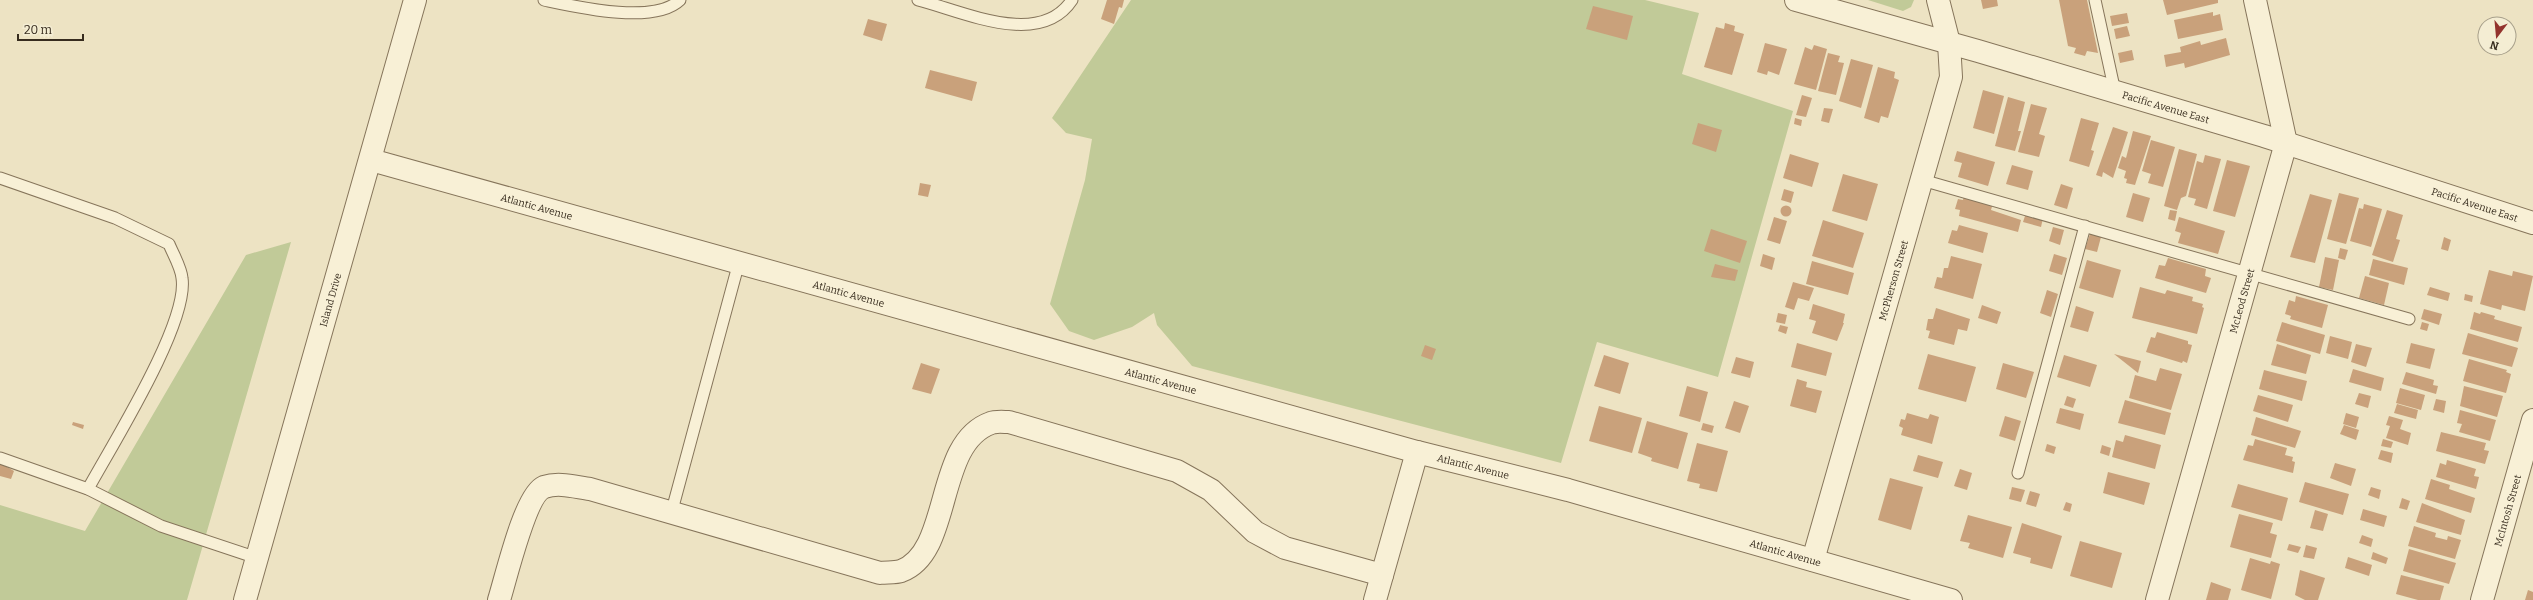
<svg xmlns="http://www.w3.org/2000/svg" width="2533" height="600" font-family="Bitter,serif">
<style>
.green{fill:#c1ca98}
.building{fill:#c9a17b}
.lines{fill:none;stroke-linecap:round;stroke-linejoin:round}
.service-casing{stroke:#86755b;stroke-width:13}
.minor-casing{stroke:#86755b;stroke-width:24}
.tertiary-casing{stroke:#86755b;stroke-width:24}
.service{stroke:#f8f0d6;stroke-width:11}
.minor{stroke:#f8f0d6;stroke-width:22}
.tertiary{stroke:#f8f0d6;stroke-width:22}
.labels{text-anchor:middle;stroke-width:4;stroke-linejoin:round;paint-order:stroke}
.street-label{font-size:10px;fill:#372c1e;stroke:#f4edd3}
</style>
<rect width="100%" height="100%" fill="#ede3c3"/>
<!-- green -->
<g class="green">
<polygon points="1131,0 1645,0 1699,13 1682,74 1793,111 1718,377 1597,342 1561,463 1192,366 1157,325 1154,313 1132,327 1094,340 1069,331 1050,304 1085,180 1092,139 1066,133 1052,118"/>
<polygon points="1868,0 1914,0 1911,7 1903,11"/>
<polygon points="291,242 187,600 0,600 0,505 85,531 246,255"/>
</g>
<!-- building -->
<g class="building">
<polygon points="1107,0 1124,0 1122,8 1119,7 1114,24 1101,19"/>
<polygon points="1981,0 1997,0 1998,6 1983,9"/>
<polygon points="2059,0 2087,0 2098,53 2087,51 2085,56 2074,53 2076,48 2068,46"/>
<polygon points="2163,0 2218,0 2218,3 2167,15"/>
<polygon points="1593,6 1633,16 1627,40 1586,29"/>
<polygon points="2213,12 2213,16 2220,14 2223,30 2178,39 2174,20"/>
<polygon points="2127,13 2129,23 2112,26 2110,16"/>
<polygon points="868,19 887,24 882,41 863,35"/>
<polygon points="1725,23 1735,26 1734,31 1744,34 1732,75 1704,67 1716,27 1724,29"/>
<polygon points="2127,26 2130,36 2116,39 2114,29"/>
<polygon points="2226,38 2230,55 2185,68 2184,63 2166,67 2164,55 2181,52 2180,47 2200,41 2201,45"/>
<polygon points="1765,43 1787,49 1779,75 1768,71 1767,75 1757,72"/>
<polygon points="1814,45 1827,49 1816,90 1794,84 1805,47 1812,50"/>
<polygon points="2132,50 2134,60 2120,63 2118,53"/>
<polygon points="1828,53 1840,56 1838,62 1844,63 1836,95 1818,91"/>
<polygon points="1851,59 1873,65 1861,108 1839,101"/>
<polygon points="1878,67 1895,72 1894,78 1899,80 1888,118 1881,116 1879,123 1864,118"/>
<polygon points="930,70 977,82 972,101 925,88"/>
<polygon points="1983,90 2004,96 1994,134 1973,128"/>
<polygon points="1802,95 1812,98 1806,117 1796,115"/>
<polygon points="2008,97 2025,102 2018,131 2021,131 2015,151 1995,146"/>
<polygon points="2031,104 2047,108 2039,134 2045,136 2039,157 2018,152"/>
<polygon points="1824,108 1833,109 1829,123 1821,121"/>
<polygon points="1795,118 1802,120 1801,126 1794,124"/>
<polygon points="2081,118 2099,123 2091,150 2094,151 2089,167 2069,161"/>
<polygon points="1698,123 1722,130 1716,152 1692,144"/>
<polygon points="2113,127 2128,132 2113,178 2103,172 2102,177 2096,175"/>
<polygon points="2133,131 2151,136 2135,185 2126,183 2127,179 2124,178 2126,171 2118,168 2122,156 2126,158"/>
<polygon points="2151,140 2175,147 2163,187 2148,183 2151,174 2142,171"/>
<polygon points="2179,149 2197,154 2186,196 2181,198 2177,210 2164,206"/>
<polygon points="1957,151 1995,162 1988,186 1958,177 1962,163 1954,161"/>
<polygon points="1790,154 1819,163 1812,187 1783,178"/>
<polygon points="2205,155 2221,159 2207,209 2194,205 2196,199 2188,197 2197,161 2203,163"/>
<polygon points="2227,160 2250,166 2235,217 2213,211"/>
<polygon points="2012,165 2033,171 2028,190 2006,184"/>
<polygon points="1843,174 1878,184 1867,221 1832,211"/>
<polygon points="920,183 931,185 928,197 918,195"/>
<polygon points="2061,184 2073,188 2067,209 2054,205"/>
<polygon points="1784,189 1794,192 1791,203 1781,200"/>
<polygon points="2133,193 2150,198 2143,222 2126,217"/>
<polygon points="2339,193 2359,198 2346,244 2327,239"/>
<polygon points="2310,194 2332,200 2315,263 2290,257"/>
<polygon points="1964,195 1993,203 1991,210 2021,220 2018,232 1959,216 1960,210 1955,209 1958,199 1963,200"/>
<polygon points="2364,204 2382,209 2371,247 2350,241 2359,208 2363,209"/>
<circle cx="1786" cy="211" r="5.5"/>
<polygon points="2170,210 2177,211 2175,221 2168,219"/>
<polygon points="2387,210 2403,215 2396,239 2400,240 2393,262 2372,255"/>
<polygon points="2026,213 2043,218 2041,227 2023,222"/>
<polygon points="1774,217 1787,221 1780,244 1767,240"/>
<polygon points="2179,217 2225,231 2218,254 2178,243 2181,233 2175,231"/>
<polygon points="1823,220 1864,233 1853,268 1812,256"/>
<polygon points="1959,225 1988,233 1983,253 1948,243 1952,230 1957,231"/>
<polygon points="2053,227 2064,230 2060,245 2049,241"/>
<polygon points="1711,229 1747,241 1740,263 1704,251"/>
<polygon points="2090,234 2101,237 2097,252 2085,249"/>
<polygon points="2444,237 2451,240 2448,251 2441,249"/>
<polygon points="2340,248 2348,250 2345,260 2338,258"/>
<polygon points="1763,254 1775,258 1772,270 1760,266"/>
<polygon points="2054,254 2067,258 2062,275 2049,271"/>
<polygon points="1951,256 1982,264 1973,299 1934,288 1937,277 1942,278 1944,268 1948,268"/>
<polygon points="2325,257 2339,260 2333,290 2319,287"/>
<polygon points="2168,258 2206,269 2205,276 2211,278 2206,293 2155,278 2159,265 2165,266"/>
<polygon points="2373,259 2408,268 2404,285 2369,275"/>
<polygon points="2087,260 2121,270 2113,298 2079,288"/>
<polygon points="1812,261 1854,273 1848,295 1806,284"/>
<polygon points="1715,264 1738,270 1735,281 1711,277"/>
<polygon points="2489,270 2512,276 2513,271 2533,276 2525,311 2502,305 2501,310 2480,304"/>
<polygon points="2365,276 2389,283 2384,305 2359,298"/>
<polygon points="1793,282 1814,288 1809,301 1798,298 1794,310 1785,307"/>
<polygon points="2140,287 2165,294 2167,290 2193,297 2192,301 2203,304 2202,307 2204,308 2197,334 2132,318"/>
<polygon points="2430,287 2450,293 2448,301 2427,295"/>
<polygon points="2047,290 2058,294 2051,317 2040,313"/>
<polygon points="2465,294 2473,296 2472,302 2464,300"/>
<polygon points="2296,296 2328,305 2322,328 2290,319 2291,316 2285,314 2289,300 2295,302"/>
<polygon points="1813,304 1845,314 1843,323 1844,323 1837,341 1812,333 1816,321 1809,319"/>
<polygon points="1982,305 2001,312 1997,324 1978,318"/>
<polygon points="2076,306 2094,312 2088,332 2070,327"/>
<polygon points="1936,308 1970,319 1967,331 1958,329 1954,345 1928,338 1930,331 1926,330 1928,319 1933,319"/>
<polygon points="2424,309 2442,314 2439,325 2421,319"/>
<polygon points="2474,312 2480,314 2481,312 2495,316 2494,319 2522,327 2518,342 2470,329"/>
<polygon points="1778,313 1787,315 1785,324 1776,322"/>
<polygon points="2282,322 2325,335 2320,354 2276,341"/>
<polygon points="2422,322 2429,324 2427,331 2420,329"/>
<polygon points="1780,325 1788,327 1786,334 1778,331"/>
<polygon points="2157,332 2188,341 2188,344 2192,345 2187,363 2183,361 2182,363 2146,352 2151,337 2155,338"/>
<polygon points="2468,333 2518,348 2512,367 2462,354"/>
<polygon points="2330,336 2352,342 2348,359 2326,353"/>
<polygon points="1797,343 1832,353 1826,376 1791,367"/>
<polygon points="2411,343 2435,349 2430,369 2406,363"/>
<polygon points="2277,344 2311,355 2306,374 2271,365"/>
<polygon points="2356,344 2372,348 2366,367 2351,362"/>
<polygon points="1425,345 1436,349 1432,360 1421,356"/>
<polygon points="1928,354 1976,367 1966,402 1918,389"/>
<polygon points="2114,354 2141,361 2138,373"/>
<polygon points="1604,355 1629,363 1620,394 1594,386"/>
<polygon points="2064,355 2097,365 2090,387 2057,377"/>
<polygon points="1736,357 1754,362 1750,378 1731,373"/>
<polygon points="2469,359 2507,370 2506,372 2511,374 2506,393 2463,381"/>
<polygon points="921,363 940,369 931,394 912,389"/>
<polygon points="2003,363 2034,372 2026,398 1996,389"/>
<polygon points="2160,368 2182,374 2171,410 2129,398 2135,375 2156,381"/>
<polygon points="2353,369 2384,378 2381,391 2349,382"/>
<polygon points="2264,370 2307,381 2302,401 2259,389"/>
<polygon points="2406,372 2434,380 2433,385 2438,386 2436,394 2402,384"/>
<polygon points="1797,379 1807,382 1806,387 1822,391 1816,413 1790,406"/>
<polygon points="1687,386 1708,392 1700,422 1679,416"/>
<polygon points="2464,386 2503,396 2497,417 2460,406"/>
<polygon points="2400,388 2425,395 2421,410 2396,403"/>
<polygon points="2359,393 2371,396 2368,408 2355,404"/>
<polygon points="2258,395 2293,405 2288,422 2253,411"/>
<polygon points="2067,396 2076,399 2073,408 2064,405"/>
<polygon points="2436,399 2446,401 2444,413 2433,410"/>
<polygon points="2125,400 2171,413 2165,435 2118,423"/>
<polygon points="1734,401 1749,406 1740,433 1725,428"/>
<polygon points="2397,404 2418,410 2416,419 2394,413"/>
<polygon points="1599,406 1642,418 1632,453 1589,441"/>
<polygon points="2060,408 2084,414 2080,430 2056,423"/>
<polygon points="2460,410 2496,420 2490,441 2459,432 2462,424 2457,423"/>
<polygon points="1907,413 1928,419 1930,414 1939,417 1932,444 1901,435 1903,428 1899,426 1901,419 1905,420"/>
<polygon points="2346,413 2359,417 2356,428 2343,424"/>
<polygon points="2005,416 2021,421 2015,441 1999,436"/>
<polygon points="2389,416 2403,420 2400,429 2411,433 2408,445 2386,438 2390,426 2386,425"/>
<polygon points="2256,417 2301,431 2295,448 2251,435"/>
<polygon points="1647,421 1688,433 1678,469 1651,461 1652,458 1638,453"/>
<polygon points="73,422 84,425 83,429 72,425"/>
<polygon points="1703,423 1714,426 1712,433 1701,430"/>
<polygon points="2344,425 2359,430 2356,440 2340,434"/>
<polygon points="2441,432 2486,443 2484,450 2489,451 2485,464 2436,451"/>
<polygon points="2125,435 2161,445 2155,469 2112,457 2116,440 2123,442"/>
<polygon points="2255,439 2287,448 2285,455 2293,457 2292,461 2295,462 2293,473 2243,460 2248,445 2253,446"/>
<polygon points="2383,439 2393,442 2391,448 2381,446"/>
<polygon points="1697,443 1728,451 1717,492 1699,488 1700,484 1687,481"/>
<polygon points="2047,444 2056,447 2054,454 2045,451"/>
<polygon points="2102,445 2111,448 2109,456 2100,453"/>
<polygon points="2381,450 2393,453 2391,463 2378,459"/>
<polygon points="1918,455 1943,462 1938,478 1913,471"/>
<polygon points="2447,460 2476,469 2474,476 2479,477 2476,489 2436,477 2440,463 2446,465"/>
<polygon points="0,463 14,471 11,479 0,476"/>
<polygon points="2335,463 2356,469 2351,486 2330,478"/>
<polygon points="1960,469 1972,473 1967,490 1954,486"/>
<polygon points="2108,472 2150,483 2144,505 2103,493"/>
<polygon points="1890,478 1923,487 1911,530 1878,520"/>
<polygon points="2431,479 2450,485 2449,489 2475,498 2471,513 2425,499"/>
<polygon points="2305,482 2349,494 2343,515 2299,502"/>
<polygon points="2238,484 2288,498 2282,521 2231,507"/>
<polygon points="2012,487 2025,490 2021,502 2009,499"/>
<polygon points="2371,487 2381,490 2379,499 2368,495"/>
<polygon points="2030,491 2040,494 2036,507 2026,504"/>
<polygon points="2402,498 2410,501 2407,510 2399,508"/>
<polygon points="2066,502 2072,504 2070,512 2063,510"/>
<polygon points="2422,503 2465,520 2461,535 2416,522"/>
<polygon points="2363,509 2387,516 2384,527 2360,520"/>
<polygon points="2315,510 2328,514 2323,531 2310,528"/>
<polygon points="2239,514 2273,523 2270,533 2277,535 2271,558 2230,547"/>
<polygon points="1968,515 2012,527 2003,558 1968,548 1970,543 1960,541"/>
<polygon points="2022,523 2062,536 2052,569 2030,563 2031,558 2013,553"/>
<polygon points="2414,526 2436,533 2435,537 2447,540 2448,536 2461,540 2455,559 2408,546"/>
<polygon points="2362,535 2373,539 2371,547 2359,543"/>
<polygon points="2080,541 2122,553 2112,588 2070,576"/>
<polygon points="2289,544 2301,547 2298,553 2287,550"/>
<polygon points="2306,545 2317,548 2314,559 2303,557"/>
<polygon points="2409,549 2456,563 2449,584 2403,571"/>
<polygon points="2373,552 2388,558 2386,564 2371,559"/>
<polygon points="2348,557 2372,565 2369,576 2345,568"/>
<polygon points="2250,558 2270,564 2271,561 2280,564 2271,599 2241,590"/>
<polygon points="2300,570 2325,578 2318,600 2305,600 2295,595"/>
<polygon points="2401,575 2444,586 2440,600 2418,600 2396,594"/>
<polygon points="2211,582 2231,589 2228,600 2206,600"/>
<polygon points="2528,590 2533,592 2533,600 2525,600"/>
</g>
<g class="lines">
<!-- service casing -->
<g class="service-casing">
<g id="service">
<path d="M544,0C577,7 654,25 680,0"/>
<path d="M918,0C962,11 1040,49 1072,0"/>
<polyline points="2095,0 2115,92"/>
<path d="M0,178L115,218L169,244C173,254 181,267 182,278C189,323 112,445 88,489"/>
<polyline points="1922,180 2409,319"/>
<polyline points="0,458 88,489 161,526 257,558"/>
<polyline points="2018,473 2085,226"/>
<polyline points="671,514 739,262"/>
</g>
</g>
<!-- minor casing -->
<g class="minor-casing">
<g id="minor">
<path id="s1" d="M371,160L1417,452L1568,490L1951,600"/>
<path id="s2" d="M1813,560L1951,77L1949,43L1938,0"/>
<path d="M499,600C506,578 525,495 544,487C559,482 575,487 590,489L880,573C886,572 895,573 901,571C953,552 934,443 991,423C996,421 1004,422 1009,422L1177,471L1211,490L1255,532L1285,548L1382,575"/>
<polyline points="1375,600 1417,452"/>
<path id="s3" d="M2157,600L2286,143L2255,0"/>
<path id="s4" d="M2482,600L2533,420"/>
</g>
</g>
<!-- tertiary casing -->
<g class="tertiary-casing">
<g id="tertiary">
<path id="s5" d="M1796,0L1978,51L2264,136L2533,223"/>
<path id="s6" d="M245,600L415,0"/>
</g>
</g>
<!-- service -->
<use href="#service" class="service"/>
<!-- minor -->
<use href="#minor" class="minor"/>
<!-- tertiary -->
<use href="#tertiary" class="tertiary"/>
</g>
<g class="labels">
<!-- street labels -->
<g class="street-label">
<text dy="4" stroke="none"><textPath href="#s5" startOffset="385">Pacific Avenue East</textPath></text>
<text dy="4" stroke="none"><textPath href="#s5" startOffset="709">Pacific Avenue East</textPath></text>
<text dy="4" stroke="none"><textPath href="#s1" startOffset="172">Atlantic Avenue</textPath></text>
<text dy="4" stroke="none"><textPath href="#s2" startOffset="291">McPherson Street</textPath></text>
<text dy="4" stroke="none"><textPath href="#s1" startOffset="496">Atlantic Avenue</textPath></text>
<text dy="4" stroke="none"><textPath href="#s6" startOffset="312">Island Drive</textPath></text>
<text dy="4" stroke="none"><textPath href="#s3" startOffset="311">McLeod Street</textPath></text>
<text dy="4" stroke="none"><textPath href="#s1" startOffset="820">Atlantic Avenue</textPath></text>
<text dy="4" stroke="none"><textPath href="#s1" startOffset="1144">Atlantic Avenue</textPath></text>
<text dy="4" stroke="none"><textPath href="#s4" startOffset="93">McIntosh Street</textPath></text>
<text dy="4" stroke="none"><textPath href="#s1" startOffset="1468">Atlantic Avenue</textPath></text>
</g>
</g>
<!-- north arrow -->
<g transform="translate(2497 36) rotate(196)"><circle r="19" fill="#f4edd3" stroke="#a8a08b"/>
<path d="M0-3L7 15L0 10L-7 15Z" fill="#93332d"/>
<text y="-6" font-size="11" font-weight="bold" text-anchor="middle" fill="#372c1e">N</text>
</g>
<!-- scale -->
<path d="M18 34v6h65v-6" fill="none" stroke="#372c1e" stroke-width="2"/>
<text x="24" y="34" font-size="12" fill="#372c1e" stroke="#f4edd3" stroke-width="3" paint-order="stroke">20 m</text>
</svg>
